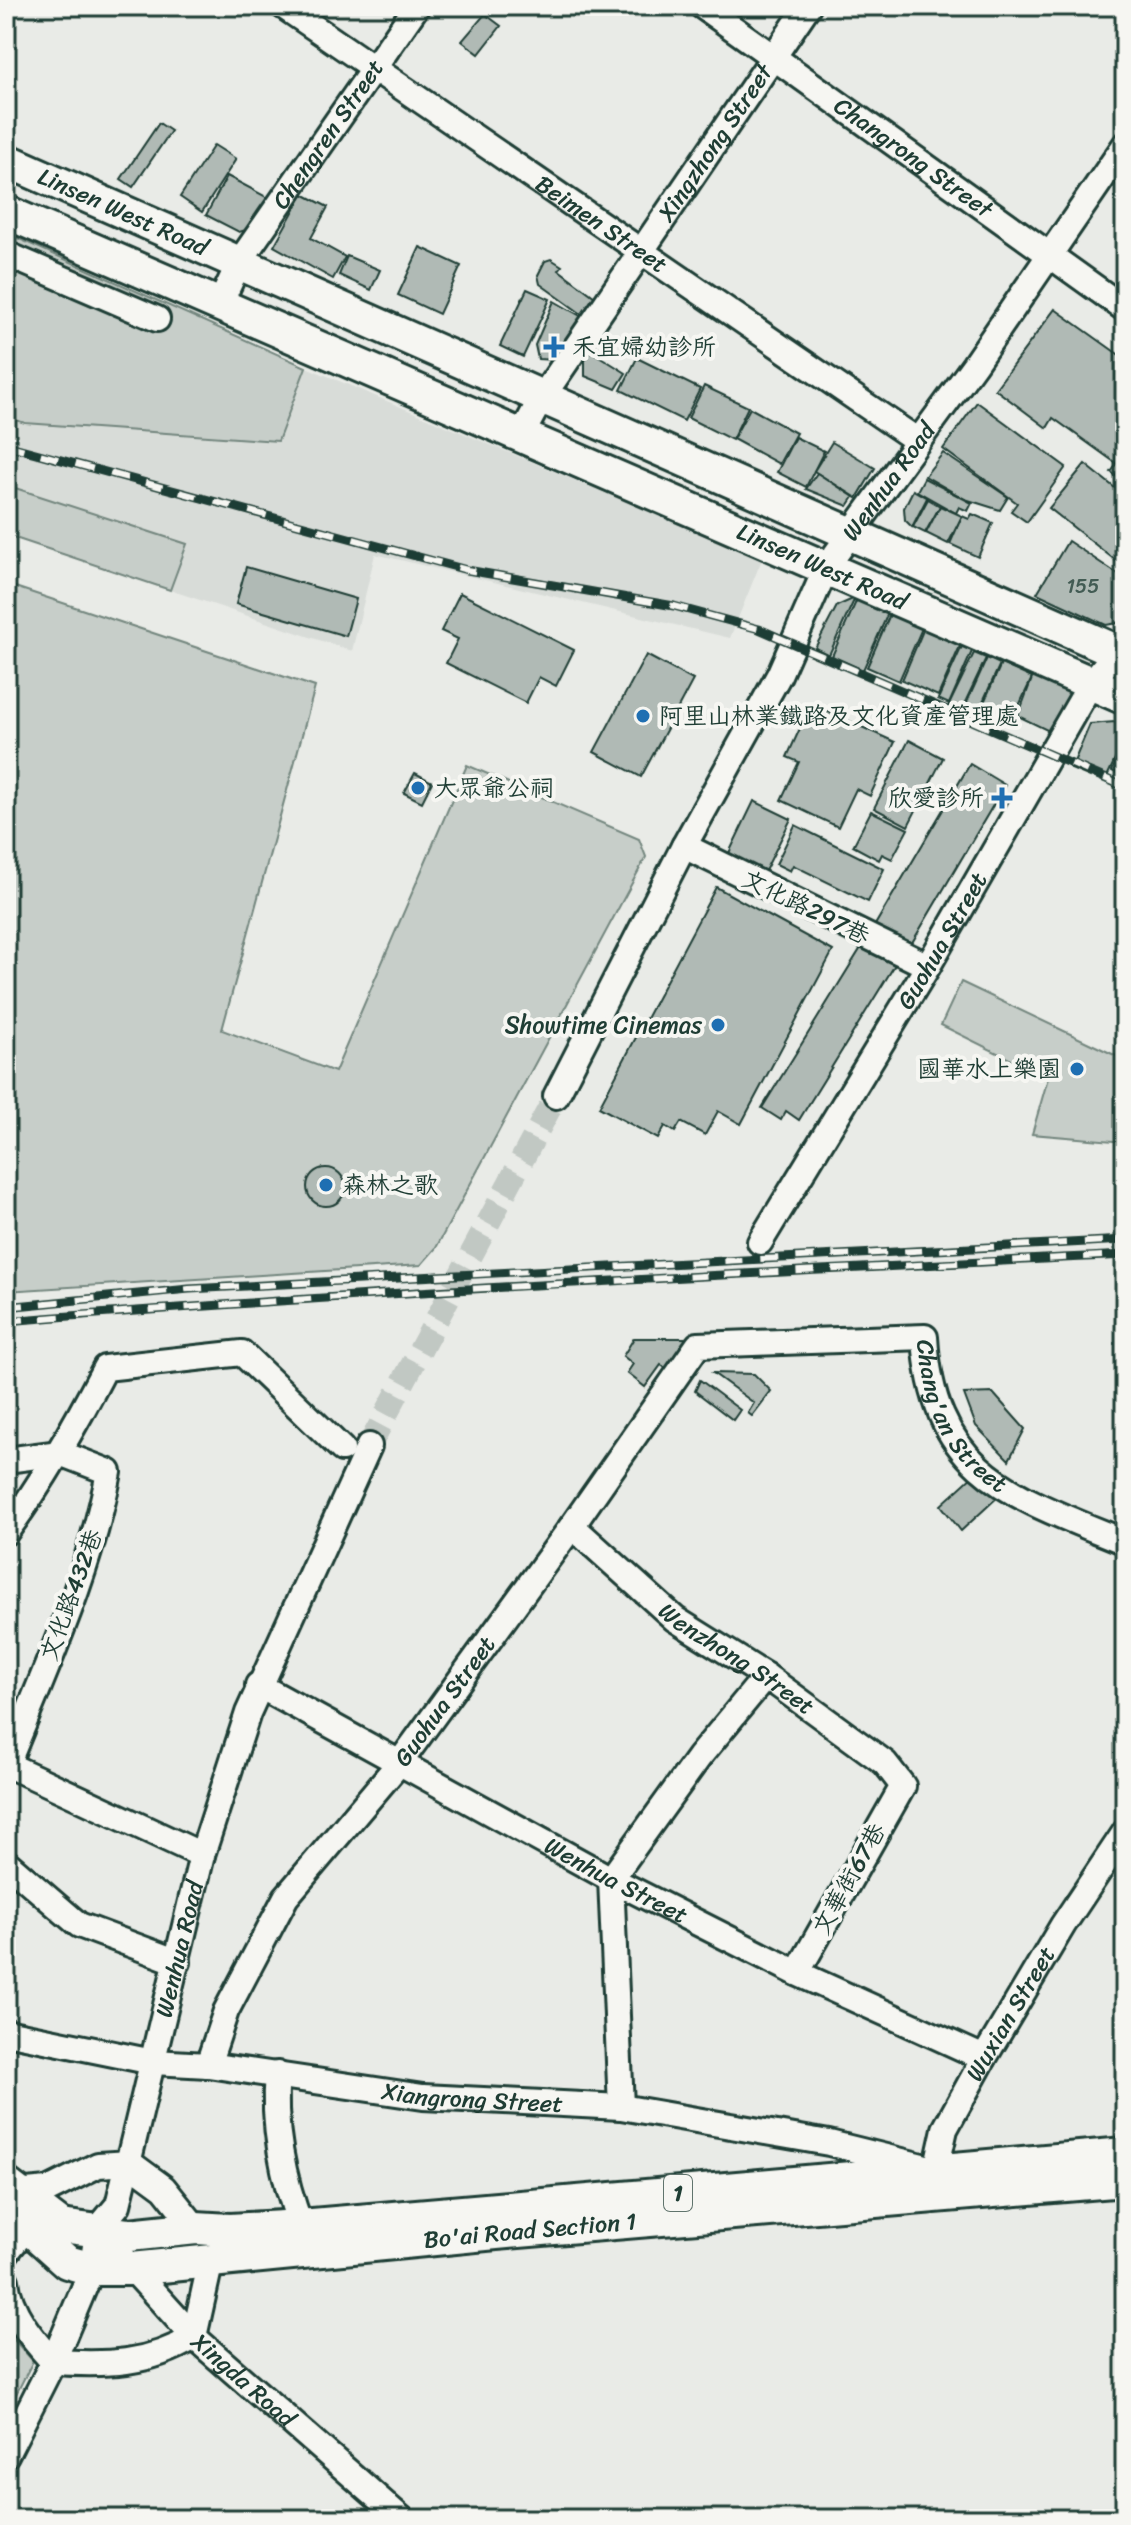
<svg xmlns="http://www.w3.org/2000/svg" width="1131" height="2525" font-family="Sriracha,'LXGW WenKai TC',sans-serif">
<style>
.built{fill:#d8dcd8}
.green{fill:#c7cec9;stroke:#73867e;stroke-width:2}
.building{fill:#b0bab5;stroke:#1f3d34;stroke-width:2}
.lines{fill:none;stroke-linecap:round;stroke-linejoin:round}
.minor-tunnel{stroke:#c1c8c3;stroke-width:24;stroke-dasharray:24 12;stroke-linecap:butt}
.minor-casing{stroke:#1f3d34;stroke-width:30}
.major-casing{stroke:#1f3d34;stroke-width:38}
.minor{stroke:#f6f6f2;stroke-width:24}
.major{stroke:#f6f6f2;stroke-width:32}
.rail-casing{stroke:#1f3d34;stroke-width:9}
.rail{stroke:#f6f6f2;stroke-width:6;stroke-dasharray:18;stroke-linecap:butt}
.poi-dot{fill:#1f6fb2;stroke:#f6f6f2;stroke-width:3}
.labels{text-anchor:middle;stroke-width:8;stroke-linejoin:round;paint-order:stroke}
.number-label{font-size:20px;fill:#435c54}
.shield{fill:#f6f6f2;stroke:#60746d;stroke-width:2}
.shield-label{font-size:22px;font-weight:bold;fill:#1f3d34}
.street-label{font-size:24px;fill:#1f3d34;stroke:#f6f6f2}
.poi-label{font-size:24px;fill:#1f3d34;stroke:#f6f6f2;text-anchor:start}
</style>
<rect width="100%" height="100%" fill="#e9ebe7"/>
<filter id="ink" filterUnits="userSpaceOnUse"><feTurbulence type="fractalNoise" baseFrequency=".0125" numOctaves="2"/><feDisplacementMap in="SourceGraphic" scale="16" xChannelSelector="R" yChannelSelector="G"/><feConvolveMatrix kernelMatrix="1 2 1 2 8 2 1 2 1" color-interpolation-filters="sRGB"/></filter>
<g filter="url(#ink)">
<!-- built -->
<polygon class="built" points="306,367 762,559 730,638 375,554 352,651 170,590 186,544 6,485 6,417 25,423 278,441"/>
<!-- green -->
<g class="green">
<polygon points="6,233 306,367 278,441 25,423 6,417"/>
<polygon points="6,485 187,544 170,590 6,535"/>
<polygon points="6,584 315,687 222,1030 335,1072 467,765 639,839 646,857 436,1248 421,1265 6,1291"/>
<polygon points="961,982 1125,1060 1125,1142 1032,1134 1048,1078 941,1025"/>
<polygon points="6,2331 33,2361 6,2414"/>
</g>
<!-- building -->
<g class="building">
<polygon points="485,14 501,26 479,54 462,41"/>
<polygon points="159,123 171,131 133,187 121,179"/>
<polygon points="214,145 236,159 202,212 180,197"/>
<polygon points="227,176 274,201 257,227 239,232 206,215"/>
<polygon points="303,194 328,207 311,238 345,257 333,279 274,246"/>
<polygon points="420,247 461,266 439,314 398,295"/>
<polygon points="347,256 380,270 371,290 339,275"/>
<polygon points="551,259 562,266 559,270 599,300 586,317 540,284 538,275 545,261"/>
<polygon points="527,289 550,299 523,357 500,346"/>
<polygon points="554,301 584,318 555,360 538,359 535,345"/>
<polygon points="1055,309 1125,359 1125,483 1111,472 1117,464 1053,418 1047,428 995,389"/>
<polygon points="591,351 626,373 616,389 585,376 585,360"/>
<polygon points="637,358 700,389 684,421 621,390"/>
<polygon points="704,386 748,407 732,440 688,418"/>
<polygon points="977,402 1066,467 1027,522 1011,511 1017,503 943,449"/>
<polygon points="750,408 796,433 779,464 733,439"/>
<polygon points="795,437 824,451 806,487 777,472"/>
<polygon points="832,442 875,468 857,498 814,471"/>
<polygon points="943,453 1008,497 1000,510 965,499 925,476"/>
<polygon points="1085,464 1125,496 1125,568 1049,508"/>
<polygon points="817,473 854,497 848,506 806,489"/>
<polygon points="924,478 972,503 968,511 959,507 956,513 917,491"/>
<polygon points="913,490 927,498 912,527 905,520 904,508"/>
<polygon points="928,499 940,506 925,533 913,527"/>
<polygon points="940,506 962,516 948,544 926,533"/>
<polygon points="972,514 993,523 978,557 950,544 962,516 969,519"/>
<polygon points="1068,541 1125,579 1124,622 1106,625 1037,593"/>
<polygon points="246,567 356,599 346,636 236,604"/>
<polygon points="460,593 574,650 556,686 539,677 526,703 446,663 458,639 441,631"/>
<polygon points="858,597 889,611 863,670 832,656"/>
<polygon points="855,598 829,655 815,648 837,606"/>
<polygon points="891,612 923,626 899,681 867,667"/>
<polygon points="924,628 961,644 938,696 902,680"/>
<polygon points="963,644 973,649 949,704 938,699"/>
<polygon points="974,653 986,658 960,713 948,707"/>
<polygon points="646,655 693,680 641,777 594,752"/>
<polygon points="987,658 1000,664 976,717 963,711"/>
<polygon points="1001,664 1032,678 1011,723 981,709"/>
<polygon points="1033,676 1072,689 1049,731 1018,716"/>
<polygon points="811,704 895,742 870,796 856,789 838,827 781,800 799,762 787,757"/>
<polygon points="1115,722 1125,725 1125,738 1106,779 1093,771 1090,777 1071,769 1090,724"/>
<polygon points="909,740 943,758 908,826 874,808"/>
<polygon points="1125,741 1125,777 1112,771"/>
<polygon points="970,764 1005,785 910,946 875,925"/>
<polygon points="415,773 432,782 422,802 404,793"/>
<polygon points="754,801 791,819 764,873 728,855"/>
<polygon points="871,811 908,829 892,859 882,854 879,860 853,846"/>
<polygon points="795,825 884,869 868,902 793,865 790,871 776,864"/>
<polygon points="716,887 833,951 741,1124 718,1111 705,1135 681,1122 675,1132 665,1126 658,1139 599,1107"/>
<polygon points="864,943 896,963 799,1120 786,1111 781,1120 762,1108"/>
<circle cx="326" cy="1187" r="19"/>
<polygon points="634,1338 694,1338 671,1372 661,1365 645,1387 627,1373 633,1364 623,1356"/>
<polygon points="713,1373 754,1374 771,1391 752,1416 748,1413 754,1403"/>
<polygon points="700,1380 740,1410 733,1420 695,1391"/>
<polygon points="993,1393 1025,1429 1009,1460 976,1426 964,1394"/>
<polygon points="975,1474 1001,1494 961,1531 941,1505"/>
</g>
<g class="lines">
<!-- minor-tunnel -->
<polyline class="minor-tunnel" points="369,1446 556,1096"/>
<!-- minor casing -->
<g class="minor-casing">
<g id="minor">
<path id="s1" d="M283,6L918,441"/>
<path id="s2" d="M702,6L1125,309"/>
<polyline points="6,254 157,319"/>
<path id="s3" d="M219,306L240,261L417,6"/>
<path id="s4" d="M521,436L541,399L808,6"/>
<polyline points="684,846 928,966"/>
<path id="s5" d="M556,1096L684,846L779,675L827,566L974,365L1125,145"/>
<path id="s6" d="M760,1242L928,966L1091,683L1125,641"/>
<path d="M6,1460L60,1453L109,1472C90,1574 45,1669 7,1765"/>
<path id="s7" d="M572,1526L675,1619L766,1676L885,1763L903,1786L797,1973"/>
<path d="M6,1532C45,1479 75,1426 105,1368L242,1353L342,1449"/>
<path id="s8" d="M258,1685L611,1879L797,1973L984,2058"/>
<polyline points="6,1764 202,1855"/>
<polyline points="6,1862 79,1925 178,1962"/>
<path id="s9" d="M6,2032L153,2062L208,2065L423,2097L621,2107L829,2143L922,2166"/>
<path id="s10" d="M208,2065L226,2011L286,1897L401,1761L572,1526L698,1345L925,1337C933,1474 1013,1496 1125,1542"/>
<path d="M277,2074C272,2123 283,2180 301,2226"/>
<polyline points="621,2107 611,1879 699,1757 766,1676"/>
<path id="s11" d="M926,2182L936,2170L945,2129L984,2058L1063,1925L1125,1832"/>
<polyline points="12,2187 16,2193 48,2190 98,2165 130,2163 164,2188 196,2228"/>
<path id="s12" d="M97,2230L194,2337L402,2519"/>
<polyline points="6,2253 27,2227"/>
<path d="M6,2281C9,2312 33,2340 53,2362C106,2365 148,2365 194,2337L211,2260"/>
<path id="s13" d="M6,2455L53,2362L92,2269L97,2230L118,2205L202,1855L248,1713L369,1446"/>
</g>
</g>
<!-- major casing -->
<g class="major-casing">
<g id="major">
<path id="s14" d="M6,160L1125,655"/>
<path id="s15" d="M6,212L1125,698"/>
<polyline points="6,2184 61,2226 129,2235 196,2228 230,2230 301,2226 1125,2154"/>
<path id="s16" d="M6,2207L67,2262L92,2269H131L496,2233L1125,2180"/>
</g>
</g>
<!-- minor -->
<use href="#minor" class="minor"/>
<!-- major -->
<use href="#major" class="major"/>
<!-- rail casing -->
<g class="rail-casing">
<g id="rail">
<polyline points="6,445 467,570 674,606 759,629 1125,787"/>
<polyline points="6,1307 189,1289 1125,1240"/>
<path d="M6,1321C378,1291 752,1273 1125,1255"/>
</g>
</g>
<!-- rail -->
<use href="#rail" class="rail"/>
</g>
</g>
<!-- markers -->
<g class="poi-dot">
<path d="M550 335h8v8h8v8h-8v8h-8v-8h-8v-8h8z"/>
<circle cx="643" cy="716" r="8"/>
<circle cx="418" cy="788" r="8"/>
<path d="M998 786h8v8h8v8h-8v8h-8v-8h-8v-8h8z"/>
<circle cx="718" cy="1025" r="8"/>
<circle cx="1077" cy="1069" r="8"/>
<circle cx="326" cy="1185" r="8"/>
</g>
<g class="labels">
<!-- number labels -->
<g class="number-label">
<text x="1083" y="593">155</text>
</g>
<!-- shield labels -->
<rect class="shield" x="664" y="2175" width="28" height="36" rx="6"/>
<g class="shield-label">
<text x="678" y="2201">1</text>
</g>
<!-- street labels -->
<g class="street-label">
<text dy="8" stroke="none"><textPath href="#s3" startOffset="204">Chengren Street</textPath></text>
<text dy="8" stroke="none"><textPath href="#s4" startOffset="352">Xingzhong Street</textPath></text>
<text dy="8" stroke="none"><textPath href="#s2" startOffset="260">Changrong Street</textPath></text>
<text dy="8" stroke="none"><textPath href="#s14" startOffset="128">Linsen West Road</textPath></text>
<text dy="8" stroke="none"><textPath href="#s1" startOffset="386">Beimen Street</textPath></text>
<text dy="8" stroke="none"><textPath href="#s5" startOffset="700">Wenhua Road</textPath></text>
<text dy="8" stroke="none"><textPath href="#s15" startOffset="890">Linsen West Road</textPath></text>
<text transform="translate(806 907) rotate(26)" y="8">文化路297巷</text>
<text dy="8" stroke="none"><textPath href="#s6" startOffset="352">Guohua Street</textPath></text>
<text dy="8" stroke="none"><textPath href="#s10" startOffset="1192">Chang'an Street</textPath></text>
<text transform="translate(71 1595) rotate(-70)" y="8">文化路432巷</text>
<text dy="8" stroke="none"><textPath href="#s7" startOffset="212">Wenzhong Street</textPath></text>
<text dy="8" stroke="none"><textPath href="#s10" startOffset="438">Guohua Street</textPath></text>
<text transform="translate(849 1879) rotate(-61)" y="8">文華街67巷</text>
<text dy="8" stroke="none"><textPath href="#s8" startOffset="408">Wenhua Street</textPath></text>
<text dy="8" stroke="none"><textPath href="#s13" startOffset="540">Wenhua Road</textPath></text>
<text dy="8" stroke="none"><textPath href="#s11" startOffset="190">Wuxian Street</textPath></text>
<text dy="8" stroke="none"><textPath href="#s9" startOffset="472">Xiangrong Street</textPath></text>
<text dy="8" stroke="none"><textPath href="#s16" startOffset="548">Bo'ai Road Section 1</textPath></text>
<text dy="8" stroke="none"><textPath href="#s12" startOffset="210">Xingda Road</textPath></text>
</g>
<!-- poi labels -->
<g class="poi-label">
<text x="572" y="355">禾宜婦幼診所</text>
<text x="659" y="724">阿里山林業鐵路及文化資產管理處</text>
<text x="434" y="796">大眾爺公祠</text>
<text x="984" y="806" text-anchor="end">欣愛診所</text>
<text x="702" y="1033" text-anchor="end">Showtime Cinemas</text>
<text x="1061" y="1077" text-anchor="end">國華水上樂園</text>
<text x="342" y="1193">森林之歌</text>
</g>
</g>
<!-- margin -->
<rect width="1131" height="2525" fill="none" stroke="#f6f6f2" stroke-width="32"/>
<rect x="16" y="16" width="1099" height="2493" fill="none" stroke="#1f3d34" stroke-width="3" filter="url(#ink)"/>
</svg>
